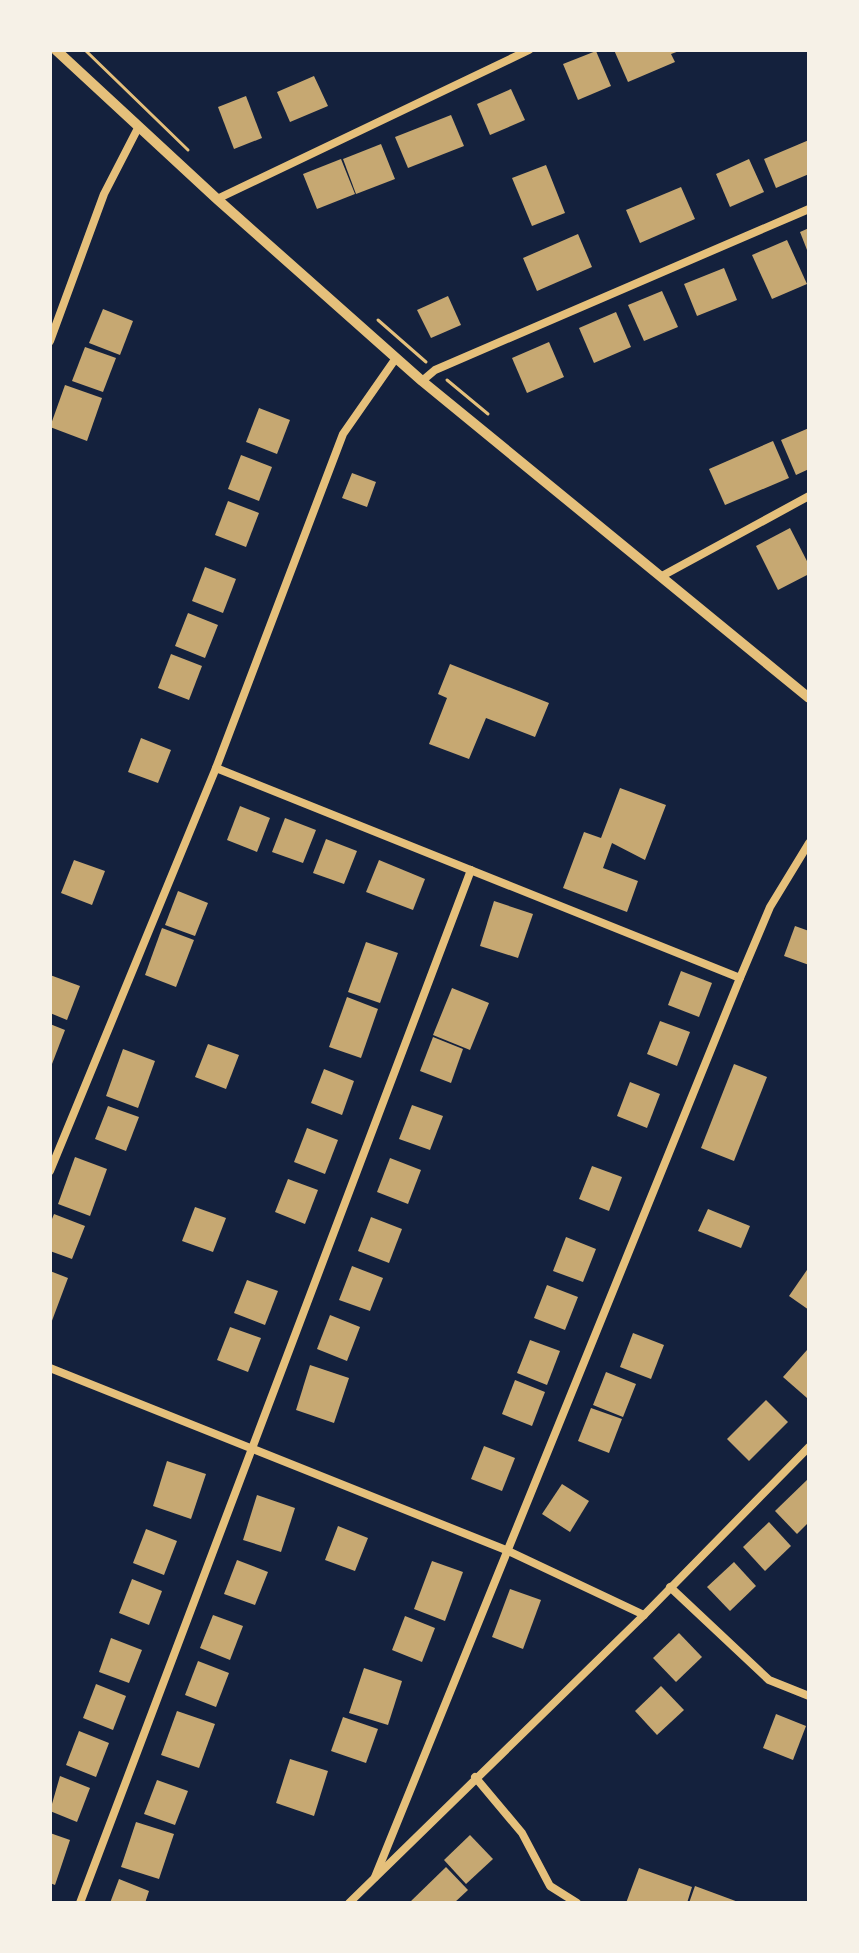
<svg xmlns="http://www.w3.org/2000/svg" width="859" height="1953" font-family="'Work Sans',sans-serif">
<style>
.building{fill:#c6a872}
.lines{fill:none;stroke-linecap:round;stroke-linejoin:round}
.path{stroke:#e5c07b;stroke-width:3}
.minor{stroke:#e5c07b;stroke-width:8}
.tertiary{stroke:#e5c07b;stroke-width:10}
</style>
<rect width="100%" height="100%" fill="#14213d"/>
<!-- building -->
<g class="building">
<polygon points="614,50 682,50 671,54 675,62 628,82"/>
<polygon points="596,51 611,86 578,100 563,64"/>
<polygon points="314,76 328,106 290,122 277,92"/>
<polygon points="511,89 525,120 490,135 477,104"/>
<polygon points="246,96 262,138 234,149 218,107"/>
<polygon points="451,115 464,146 408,168 395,137"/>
<polygon points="809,140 809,174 776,188 764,159"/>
<polygon points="381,144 395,179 356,194 343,159"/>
<polygon points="341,159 355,194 317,209 303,174"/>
<polygon points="749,159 764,192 730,207 716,174"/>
<polygon points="546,165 565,213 532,226 512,178"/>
<polygon points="681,187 695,219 640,243 626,210"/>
<polygon points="809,228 809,255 800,232"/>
<polygon points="578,234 592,267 537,291 523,258"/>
<polygon points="787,240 807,284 772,299 752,255"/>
<polygon points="724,268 737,300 697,316 684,284"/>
<polygon points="662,291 678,327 644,341 628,305"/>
<polygon points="448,296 461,325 431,338 417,310"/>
<polygon points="103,309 133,321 120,355 89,343"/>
<polygon points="616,312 631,347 594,363 579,328"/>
<polygon points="549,342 564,377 527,393 512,358"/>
<polygon points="85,347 116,358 103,392 72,381"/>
<polygon points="65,385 102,398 87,441 50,427"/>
<polygon points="259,408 290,420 277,454 246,442"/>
<polygon points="809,428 809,469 796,475 781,440"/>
<polygon points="773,441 789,478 725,505 709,469"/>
<polygon points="241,455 272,467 259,501 228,489"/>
<polygon points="352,473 376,482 367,507 342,498"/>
<polygon points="228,501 259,513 246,547 215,535"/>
<polygon points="790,528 809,565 809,574 778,590 756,546"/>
<polygon points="205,567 236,579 223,613 192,601"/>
<polygon points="188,613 218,625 205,658 175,646"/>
<polygon points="171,654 202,666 189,700 158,688"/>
<polygon points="450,664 549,703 535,737 486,718 469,759 429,744 447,698 438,694"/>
<polygon points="141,738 171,750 158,783 128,772"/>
<polygon points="620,788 666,805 645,860 612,843 603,868 638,881 627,912 563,888 584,832 601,838"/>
<polygon points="240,806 270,818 257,852 227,840"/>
<polygon points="285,818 316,830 303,863 272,852"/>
<polygon points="326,839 357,851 344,884 313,873"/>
<polygon points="74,860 105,871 92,905 61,893"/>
<polygon points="379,860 425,879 413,910 366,892"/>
<polygon points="178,891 208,903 195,936 165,925"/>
<polygon points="494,901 533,914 518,958 480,946"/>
<polygon points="795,926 809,931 809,965 784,956"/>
<polygon points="162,928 194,940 176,987 145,975"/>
<polygon points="366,942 398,953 380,1003 348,992"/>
<polygon points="681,971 712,983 699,1017 668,1005"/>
<polygon points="50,975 80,986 67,1020 50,1013"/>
<polygon points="452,988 489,1003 470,1050 433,1035"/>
<polygon points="347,997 378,1009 361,1058 329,1047"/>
<polygon points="660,1021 690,1032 677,1066 647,1054"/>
<polygon points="50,1024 65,1030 52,1064 50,1063"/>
<polygon points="433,1037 463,1049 451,1083 420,1071"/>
<polygon points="208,1044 239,1055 226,1089 195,1077"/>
<polygon points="123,1049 155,1061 138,1108 106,1096"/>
<polygon points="734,1064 767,1077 734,1161 701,1148"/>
<polygon points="324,1069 354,1081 342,1115 311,1103"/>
<polygon points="630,1082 660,1094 647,1128 617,1116"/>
<polygon points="412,1105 443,1116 430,1150 399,1139"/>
<polygon points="108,1106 139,1117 126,1151 95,1139"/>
<polygon points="307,1128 338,1140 325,1174 294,1162"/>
<polygon points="75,1157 107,1169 90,1216 58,1204"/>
<polygon points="390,1158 421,1170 408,1204 377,1192"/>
<polygon points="592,1166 622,1177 609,1211 579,1199"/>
<polygon points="288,1179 318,1190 305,1224 275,1212"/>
<polygon points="195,1207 226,1218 213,1252 182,1241"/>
<polygon points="708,1209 750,1226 741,1248 698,1231"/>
<polygon points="54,1214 85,1226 72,1259 50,1251 50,1224"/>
<polygon points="371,1217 402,1229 389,1263 358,1251"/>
<polygon points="566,1237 596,1249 583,1282 553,1271"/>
<polygon points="352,1266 383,1278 370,1311 339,1300"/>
<polygon points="809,1267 809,1310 789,1296"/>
<polygon points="50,1271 68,1278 50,1326"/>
<polygon points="247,1280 278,1291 265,1325 234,1313"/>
<polygon points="547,1285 578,1297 565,1330 534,1318"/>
<polygon points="330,1315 360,1327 347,1361 317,1349"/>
<polygon points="230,1327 261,1338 248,1372 217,1360"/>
<polygon points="633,1333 664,1345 651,1379 620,1367"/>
<polygon points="530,1340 560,1351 547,1385 517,1373"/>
<polygon points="807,1350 809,1352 807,1398 783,1377"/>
<polygon points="310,1365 349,1378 334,1423 296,1410"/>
<polygon points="606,1372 636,1384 623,1417 593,1405"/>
<polygon points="515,1380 545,1392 532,1426 502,1414"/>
<polygon points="766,1400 788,1422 749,1461 727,1439"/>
<polygon points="591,1408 622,1419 609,1453 578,1441"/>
<polygon points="484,1446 515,1458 502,1491 471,1479"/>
<polygon points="167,1461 206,1474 191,1519 153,1506"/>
<polygon points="809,1478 809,1522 797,1534 775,1511"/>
<polygon points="562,1484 589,1501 570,1532 542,1514"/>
<polygon points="257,1495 295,1508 281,1552 243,1540"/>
<polygon points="769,1522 791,1546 765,1571 743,1547"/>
<polygon points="338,1526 368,1538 355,1571 325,1560"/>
<polygon points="146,1529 177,1541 164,1575 133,1563"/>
<polygon points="237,1560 268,1572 255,1605 224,1594"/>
<polygon points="432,1561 463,1572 445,1621 414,1609"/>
<polygon points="734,1562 756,1586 730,1611 707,1587"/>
<polygon points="132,1579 162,1591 149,1625 119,1613"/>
<polygon points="510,1589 541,1600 523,1649 492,1637"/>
<polygon points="213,1615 243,1626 230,1660 200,1648"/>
<polygon points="405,1616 435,1628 422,1662 392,1650"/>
<polygon points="679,1633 702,1657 676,1682 653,1658"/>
<polygon points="111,1638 142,1650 129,1683 99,1672"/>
<polygon points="198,1661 229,1673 216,1707 185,1695"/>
<polygon points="364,1668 402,1681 388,1725 349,1713"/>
<polygon points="96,1684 126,1696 113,1730 83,1718"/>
<polygon points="661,1686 684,1710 657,1735 635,1711"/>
<polygon points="177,1711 215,1724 199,1768 161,1755"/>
<polygon points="776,1714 806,1726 793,1760 763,1748"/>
<polygon points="343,1717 378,1729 366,1763 331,1751"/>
<polygon points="79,1731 109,1743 96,1777 66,1765"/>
<polygon points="290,1759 328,1771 314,1816 276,1803"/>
<polygon points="60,1776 90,1788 77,1822 50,1811"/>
<polygon points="157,1780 188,1791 175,1825 144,1814"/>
<polygon points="136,1822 174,1834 159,1879 121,1867"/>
<polygon points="50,1833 70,1840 55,1885 50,1883"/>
<polygon points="470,1835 493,1859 466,1884 444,1860"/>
<polygon points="446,1867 468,1890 454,1903 409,1903"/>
<polygon points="639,1868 692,1887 687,1903 626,1903"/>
<polygon points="119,1879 149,1891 145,1903 110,1903"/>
<polygon points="695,1886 741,1903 689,1903"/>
</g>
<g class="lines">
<!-- path -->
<g class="path">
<polyline points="85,50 188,150"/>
<polyline points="378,320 426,362"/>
<polyline points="447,380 488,414"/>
</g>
<!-- minor -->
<g class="minor">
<polyline points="217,199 529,50"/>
<polyline points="50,341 104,194 138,128"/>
<polyline points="422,381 435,370 809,209"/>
<polyline points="662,576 809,496"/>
<polyline points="216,768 740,978"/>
<polyline points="50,1171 216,768 343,434 396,358"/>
<polyline points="50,1368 506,1550 644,1615"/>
<polyline points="670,1587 769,1680 809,1696"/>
<polyline points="475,1777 522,1833 550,1886 577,1903"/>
<polyline points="375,1877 740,978 770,907 809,843"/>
<polyline points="80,1903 471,870"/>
<polyline points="349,1903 644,1615 809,1447"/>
</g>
<!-- tertiary -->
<polyline class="tertiary" points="56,50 217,199 422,381 809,698"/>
</g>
<!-- border -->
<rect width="859" height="1953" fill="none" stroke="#f6f1e7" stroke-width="104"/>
</svg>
